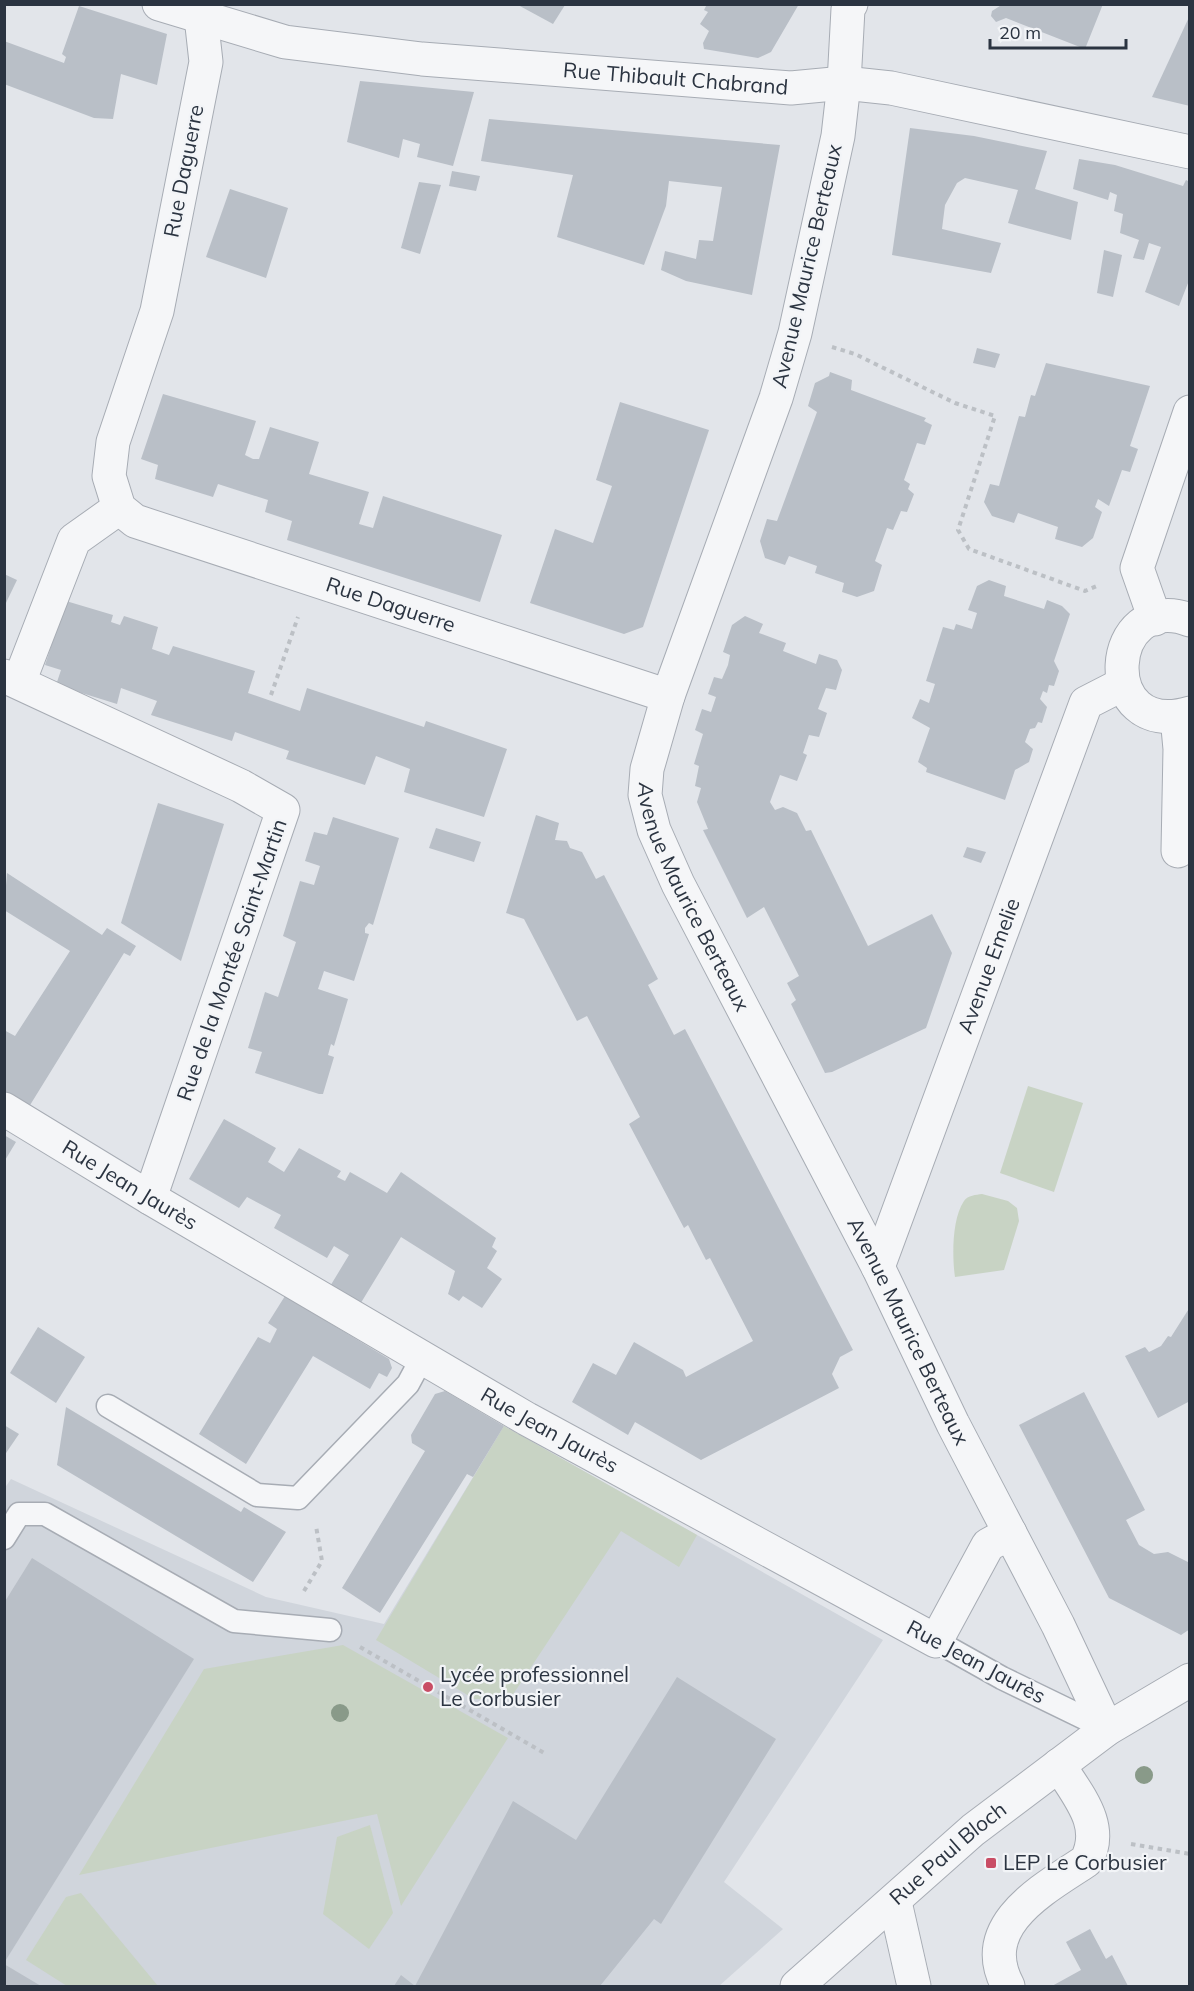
<svg xmlns="http://www.w3.org/2000/svg" width="1194" height="1991" font-family="Mulish,sans-serif">
<style>
.built{fill:#d0d5dc}
.green{fill:#c8d3c4}
.building{fill:#b9bfc7}
.lines{fill:none;stroke-linecap:round;stroke-linejoin:round}
.service-casing{stroke:#a7acb4;stroke-width:25}
.minor-casing{stroke:#a7acb4;stroke-width:35}
.tertiary-casing{stroke:#a7acb4;stroke-width:35}
.path{stroke:#bcc0c5;stroke-width:4;stroke-dasharray:4.5 4.5;stroke-linecap:butt}
.service{stroke:#f5f6f8;stroke-width:22}
.minor{stroke:#f5f6f8;stroke-width:33}
.tertiary{stroke:#f5f6f8;stroke-width:33}
.tree{fill:#899a89}
.poi-dot{fill:#c94d65;stroke:#f2f4f7;stroke-width:2}
.labels{text-anchor:middle;stroke-width:4.5;stroke-linejoin:round;paint-order:stroke}
.street-label{font-size:21px;fill:#2b3441;stroke:#f2f4f7}
.poi-label{font-size:21px;fill:#2b3441;stroke:#f2f4f7;text-anchor:start}
</style>
<rect width="100%" height="100%" fill="#e2e5ea"/>
<!-- built -->
<polygon class="built" points="504,1426 883,1640 724,1882 783,1929 719,1986 5,1986 4,1489 11,1479 266,1597 384,1624"/>
<!-- green -->
<g class="green">
<polygon points="1028,1086 1083,1103 1054,1192 1000,1173"/>
<path d="M982,1194L1008,1201L1017,1208L1019,1221L1004,1270L955,1277C952,1257 952,1218 964,1201C968,1195 976,1195 982,1194Z"/>
<polygon points="504,1426 697,1535 679,1567 621,1531 510,1699 474,1699 376,1640"/>
<polygon points="343,1645 508,1738 401,1906 377,1814 79,1875 204,1669"/>
<polygon points="370,1825 393,1913 369,1949 323,1914 337,1837"/>
<polygon points="81,1893 158,1986 67,1986 26,1960 66,1897"/>
</g>
<!-- building -->
<g class="building">
<polygon points="707,4 764,6 799,4 771,52 758,58 704,49 703,43 709,31 700,24 708,12 704,10"/>
<polygon points="1003,4 1103,4 1085,49 1006,18 996,22 991,16 992,11"/>
<polygon points="518,5 565,5 553,24"/>
<polygon points="79,6 167,34 157,85 121,74 113,119 94,118 4,84 4,41 64,63 66,57 62,54"/>
<polygon points="1190,15 1190,106 1152,97"/>
<polygon points="360,81 474,92 453,166 417,157 420,144 403,139 399,158 347,142"/>
<polygon points="489,119 780,145 752,295 686,281 661,270 665,251 696,259 699,240 713,241 722,187 669,181 666,206 644,265 557,237 573,175 481,161"/>
<polygon points="910,128 974,136 1047,151 1035,189 1078,202 1071,240 1008,223 1018,190 965,178 957,183 945,205 942,229 1001,243 991,273 892,255"/>
<polygon points="1079,159 1115,165 1183,186 1186,180 1190,182 1190,278 1179,306 1145,292 1161,247 1149,243 1144,260 1133,258 1139,240 1120,233 1123,214 1114,211 1117,195 1110,192 1108,200 1073,189"/>
<polygon points="452,171 480,176 476,191 449,186"/>
<polygon points="419,182 441,185 420,254 401,248"/>
<polygon points="230,189 288,208 266,278 206,257"/>
<polygon points="1104,250 1122,255 1113,297 1097,293"/>
<polygon points="977,348 1000,354 995,368 973,363"/>
<polygon points="1046,363 1150,386 1130,446 1138,449 1130,472 1122,470 1109,506 1098,499 1095,507 1102,512 1093,538 1082,547 1055,539 1058,527 1018,513 1014,523 992,516 984,502 990,484 999,486 1019,416 1025,417 1031,395 1035,396"/>
<polygon points="830,372 852,380 851,390 926,418 924,421 932,425 925,445 917,443 904,480 910,484 908,489 914,494 907,512 901,511 893,530 887,528 875,561 882,565 874,591 857,597 842,592 844,583 815,573 817,566 789,556 785,565 765,558 760,541 767,519 777,521 817,412 808,406 815,383 829,376"/>
<polygon points="163,394 256,421 245,455 253,459 259,459 270,427 319,442 309,474 369,492 359,524 373,528 383,496 502,535 480,602 287,540 292,521 265,512 268,500 218,484 213,497 155,479 158,465 141,459"/>
<polygon points="620,402 709,430 643,627 624,634 530,603 555,529 593,543 612,486 596,480"/>
<polygon points="4,574 17,580 4,607"/>
<polygon points="989,580 1006,586 1004,596 1044,609 1047,600 1062,606 1070,614 1054,661 1059,671 1054,686 1049,685 1047,693 1043,691 1040,699 1047,707 1042,723 1038,722 1035,728 1030,729 1025,742 1033,749 1029,762 1015,770 1005,800 926,772 927,768 918,762 930,728 912,718 920,699 929,703 935,684 926,681 943,627 954,630 956,624 972,629 977,613 968,610 977,586"/>
<polygon points="66,601 113,615 111,622 120,625 124,616 158,627 152,649 169,655 173,646 255,671 248,693 300,711 307,688 424,727 426,721 507,749 484,817 404,792 410,769 376,756 365,785 286,759 289,751 235,732 232,741 151,715 157,701 121,688 117,704 56,685 61,670 45,665"/>
<polygon points="745,616 763,624 759,633 786,643 783,651 816,664 819,654 837,660 842,670 836,690 826,688 818,709 827,713 819,737 809,735 803,753 807,755 797,781 780,775 770,802 775,810 783,807 797,813 806,831 811,830 868,946 932,914 952,953 926,1028 832,1072 825,1073 791,1004 796,1000 787,983 799,976 764,907 747,918 703,830 708,829 697,802 701,788 695,786 699,766 694,764 703,734 695,730 702,709 711,712 716,697 708,694 714,677 722,679 728,665 730,655 723,652 732,625"/>
<polygon points="158,803 224,824 181,961 121,923"/>
<polygon points="536,815 559,823 555,840 567,841 570,848 582,852 596,879 604,875 658,979 648,985 674,1035 685,1029 853,1350 840,1357 832,1374 839,1388 701,1460 635,1422 628,1435 572,1402 593,1363 616,1375 634,1342 683,1370 686,1377 753,1341 710,1258 706,1260 688,1225 684,1228 629,1124 640,1117 587,1016 577,1021 524,919 506,913"/>
<polygon points="333,817 399,838 373,925 369,923 365,928 365,933 369,934 354,981 324,971 318,989 348,999 334,1046 331,1044 328,1055 334,1057 323,1094 319,1094 255,1073 262,1052 248,1048 265,992 278,997 296,942 283,936 300,881 314,885 320,866 305,861 314,832 327,835"/>
<polygon points="436,828 481,842 474,862 429,848"/>
<polygon points="967,847 986,852 981,863 963,857"/>
<polygon points="7,873 102,935 107,928 136,946 130,956 124,953 27,1110 4,1092 4,1030 15,1036 70,951 4,910"/>
<polygon points="224,1119 276,1148 268,1162 284,1172 299,1148 341,1171 337,1177 345,1181 350,1172 387,1193 401,1172 496,1238 492,1247 497,1251 487,1268 502,1279 482,1308 463,1296 459,1301 448,1294 455,1271 401,1237 359,1306 329,1288 349,1255 334,1246 327,1258 274,1228 281,1215 247,1197 239,1208 189,1179"/>
<polygon points="4,1135 16,1142 4,1162"/>
<polygon points="285,1296 389,1359 392,1368 387,1377 379,1373 370,1389 313,1356 246,1464 199,1434 258,1337 270,1343 277,1329 268,1323"/>
<polygon points="1190,1307 1190,1401 1158,1418 1125,1356 1145,1347 1149,1352 1161,1346 1168,1336 1171,1337"/>
<polygon points="38,1327 85,1357 56,1403 10,1373"/>
<polygon points="445,1391 504,1426 473,1477 467,1474 380,1613 342,1588 425,1451 412,1443 411,1435 435,1394"/>
<polygon points="1084,1392 1145,1510 1126,1520 1139,1545 1154,1554 1168,1552 1190,1563 1190,1629 1181,1635 1109,1598 1019,1425"/>
<polygon points="66,1407 241,1512 244,1507 286,1532 253,1582 57,1465"/>
<polygon points="4,1425 19,1434 4,1456"/>
<polygon points="32,1558 194,1659 4,1963 4,1603"/>
<polygon points="677,1677 776,1739 661,1924 654,1919 600,1986 394,1986 401,1975 415,1986 513,1801 576,1840"/>
<polygon points="1090,1929 1106,1959 1112,1955 1128,1986 1052,1986 1081,1970 1066,1942"/>
<polygon points="4,1964 41,1986 4,1986"/>
</g>
<g class="lines">
<!-- service casing -->
<g class="service-casing">
<g id="service">
<polyline points="108,1406 257,1495 298,1498 408,1384 422,1358"/>
<polyline points="4,1538 19,1514 45,1514 234,1621 330,1630"/>
<polyline points="936,1641 1002,1678 1107,1729"/>
</g>
</g>
<!-- minor casing -->
<g class="minor-casing">
<g id="minor">
<path id="s1" d="M204,4L201,17L206,62L157,311L113,442L109,476L119,508L135,521L668,696"/>
<path id="s2" d="M844,83L838,136L795,333L776,398L668,696L647,769L645,795L654,830L678,884L878,1267L953,1424L1058,1625L1107,1729"/>
<polyline points="1155,619 1137,568 1190,412"/>
<path d="M1190,620C1105,588 1094,741 1190,713"/>
<polyline points="4,676 241,786 283,810 150,1198"/>
<polyline points="19,682 74,540 119,508"/>
<polyline points="1177,717 1180,749 1178,851"/>
<path id="s3" d="M4,1109L150,1198L527,1419L936,1641L988,1545L1010,1533"/>
<path id="s4" d="M878,1267L1086,703L1123,684"/>
<polyline points="895,1902 914,1986"/>
<path id="s5" d="M797,1986L973,1830L1107,1729L1190,1680"/>
<path d="M1008,1986C975,1925 1044,1889 1086,1861C1106,1825 1077,1795 1059,1765"/>
</g>
</g>
<!-- tertiary casing -->
<g class="tertiary-casing">
<g id="tertiary">
<path id="s6" d="M159,4L285,42L422,59L791,88L844,83L891,88L1190,152"/>
<polyline points="844,83 848,9 851,4"/>
</g>
</g>
<!-- path -->
<g class="path">
<polyline points="832,347 855,354 955,403 995,416 958,530 969,549 1085,591 1099,585"/>
<polyline points="271,695 298,617"/>
<polyline points="304,1591 322,1561 316,1526"/>
<polyline points="360,1647 546,1754"/>
<polyline points="1131,1844 1190,1854"/>
</g>
<!-- service -->
<use href="#service" class="service"/>
<!-- minor -->
<use href="#minor" class="minor"/>
<!-- tertiary -->
<use href="#tertiary" class="tertiary"/>
</g>
<!-- trees -->
<g class="tree">
<circle cx="340" cy="1713" r="9"/>
<circle cx="1144" cy="1775" r="9"/>
</g>
<!-- markers -->
<g class="poi-dot">
<circle cx="428" cy="1687" r="6"/>
<rect x="985" y="1857" width="12" height="12" rx="3"/>
</g>
<g class="labels">
<!-- street labels -->
<g class="street-label">
<text dy="7" stroke="none"><textPath href="#s6" startOffset="524">Rue Thibault Chabrand</textPath></text>
<text transform="translate(184 171) rotate(-79)" y="7">Rue Daguerre</text>
<text transform="translate(807 266) rotate(-77)" y="7">Avenue Maurice Berteaux</text>
<text dy="7" stroke="none"><textPath href="#s1" startOffset="808">Rue Daguerre</textPath></text>
<text dy="7" stroke="none"><textPath href="#s2" startOffset="854">Avenue Maurice Berteaux</textPath></text>
<text transform="translate(232 960) rotate(-71)" y="7">Rue de la Montée Saint-Martin</text>
<text dy="7" stroke="none"><textPath href="#s4" startOffset="321">Avenue Emelie</textPath></text>
<text dy="7" stroke="none"><textPath href="#s3" startOffset="147">Rue Jean Jaurès</textPath></text>
<text dy="7" stroke="none"><textPath href="#s2" startOffset="1340">Avenue Maurice Berteaux</textPath></text>
<text dy="7" stroke="none"><textPath href="#s3" startOffset="633">Rue Jean Jaurès</textPath></text>
<text transform="translate(976 1662) rotate(28)" y="7">Rue Jean Jaurès</text>
<text dy="7" stroke="none"><textPath href="#s5" startOffset="201">Rue Paul Bloch</textPath></text>
</g>
<!-- poi labels -->
<g class="poi-label">
<text x="440" y="1682">Lycée professionnel<tspan x="440" dy="24">Le Corbusier</tspan></text>
<text x="1003" y="1870">LEP Le Corbusier</text>
</g>
</g>
<!-- border -->
<rect width="1194" height="1991" fill="none" stroke="#2b3441" stroke-width="12"/>
<!-- scale -->
<path d="M990 39v9h136v-9" fill="none" stroke="#2b3441" stroke-width="3"/>
<text x="999" y="39" font-size="18" fill="#2b3441" stroke="#f2f4f7" stroke-width="4.5" paint-order="stroke">20 m</text>
</svg>
